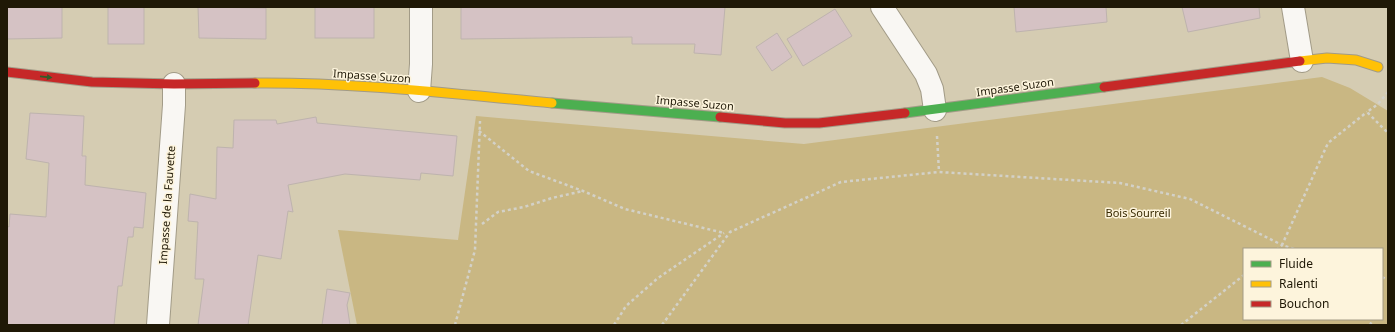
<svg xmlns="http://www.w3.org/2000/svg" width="1395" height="332" font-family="'Noto Sans',sans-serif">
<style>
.green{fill:#c9b783;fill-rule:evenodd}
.building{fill:#d5c2c4;stroke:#beb3ae}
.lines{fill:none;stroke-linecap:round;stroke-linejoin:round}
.street-casing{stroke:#a29b87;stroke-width:24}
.fast-casing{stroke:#a29b87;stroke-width:11}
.slow-casing{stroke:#a29b87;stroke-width:11}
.jam-casing{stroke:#a29b87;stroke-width:11}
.path{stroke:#d3d1c8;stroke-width:2.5;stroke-dasharray:3 3;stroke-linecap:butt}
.street{stroke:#f9f7f3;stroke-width:22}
.fast{stroke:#4caf50;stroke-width:9}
.slow{stroke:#ffc107;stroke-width:9}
.jam{stroke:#c62828;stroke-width:9}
.oneway{fill:#335c27}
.labels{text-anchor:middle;stroke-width:3;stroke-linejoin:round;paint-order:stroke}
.street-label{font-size:11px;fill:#1f1806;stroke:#fdf4dc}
.park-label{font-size:11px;fill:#382a00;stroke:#fdf4dc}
</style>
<rect width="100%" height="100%" fill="#d5ccb2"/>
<!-- green -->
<path class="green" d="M1322,77L1350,88L1388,111V325H357L338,230L458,240L476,116L804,144ZM1244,249H1382V319H1244Z"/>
<!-- building -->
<g class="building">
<polygon points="7,7 62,7 62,38 7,39"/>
<rect x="108" y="7" width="36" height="37"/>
<polygon points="198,7 266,8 266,39 199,38"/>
<rect x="315" y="7" width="59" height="31"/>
<polygon points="461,7 725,7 721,55 694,53 695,44 632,44 632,37 461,39"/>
<polygon points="1014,7 1106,7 1107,22 1016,32"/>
<polygon points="1182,7 1259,7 1260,18 1188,32"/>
<polygon points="835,9 852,36 803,66 787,39"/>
<polygon points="777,33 792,57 772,71 756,47"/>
<polygon points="30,113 84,116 82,156 86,156 85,185 146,193 143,228 134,227 133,237 128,237 122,286 118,286 114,325 7,325 7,226 9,227 10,214 46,217 49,163 26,159"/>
<polygon points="316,117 317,123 457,136 453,176 421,173 420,180 345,174 288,185 293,212 288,211 281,259 258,255 248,325 198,325 204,279 195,279 198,222 188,221 190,194 216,199 217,147 233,148 234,120 276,120 277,124"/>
<polygon points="327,289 350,293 347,305 350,325 322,325"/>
</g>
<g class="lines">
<!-- street casing -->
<g class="street-casing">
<g id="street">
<polyline points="882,7 926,74 932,89 935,110"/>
<polyline points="1293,7 1302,61"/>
<polyline points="419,91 421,64 421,7"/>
<polyline points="158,325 174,105 174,84"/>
</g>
</g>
<!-- fast casing -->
<g class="fast-casing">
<g id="fast">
<polyline points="552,103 720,117"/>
<polyline points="905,113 1104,87"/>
</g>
</g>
<!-- slow casing -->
<g class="slow-casing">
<g id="slow">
<polyline points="1300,61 1327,58 1356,60 1378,67"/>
<path d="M255,83C354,82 454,94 552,103"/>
</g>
</g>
<!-- jam casing -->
<g class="jam-casing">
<g id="jam">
<polyline points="7,72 92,82 174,84 255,83"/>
<polyline points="1104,87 1300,61"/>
<polyline points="720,117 785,123 819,123 905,113"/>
</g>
</g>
<!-- path -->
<g class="path">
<polyline points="1388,92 1378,104 1367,112 1388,133"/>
<polyline points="479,131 529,171 583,191 625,209 724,233"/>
<polyline points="937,136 939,172"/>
<polyline points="482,224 498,212 524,207 552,198 583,191"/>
<polyline points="1294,249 1282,245 1328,143 1367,112"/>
<polyline points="1382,277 1388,280"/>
<polyline points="455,325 475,250 480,121"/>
<polyline points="614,325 626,306 658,278 724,233"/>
<polyline points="662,325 730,232 841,182 939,172 1120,183 1190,199 1282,245 1278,249"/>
<polyline points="1181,325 1244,275"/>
<polyline points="1370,325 1373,319"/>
</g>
<!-- street -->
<use href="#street" class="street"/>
<!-- fast -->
<use href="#fast" class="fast"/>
<!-- slow -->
<use href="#slow" class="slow"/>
<!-- jam -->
<use href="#jam" class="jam"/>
</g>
<!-- one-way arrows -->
<defs><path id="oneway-solid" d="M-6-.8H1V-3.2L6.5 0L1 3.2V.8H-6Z"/></defs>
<use class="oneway" href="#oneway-solid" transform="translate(46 77) rotate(6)"/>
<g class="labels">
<!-- street labels -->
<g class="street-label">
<text transform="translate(372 76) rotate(4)" y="4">Impasse Suzon</text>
<text transform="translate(1015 87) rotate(-8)" y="4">Impasse Suzon</text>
<text transform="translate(695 103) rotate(5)" y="4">Impasse Suzon</text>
<text transform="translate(167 205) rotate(-86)" y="4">Impasse de la Fauvette</text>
</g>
<!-- park labels -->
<g class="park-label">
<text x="1138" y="217">Bois Sourreil</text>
</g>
</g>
<!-- border -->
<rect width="1395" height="332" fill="none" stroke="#1f1806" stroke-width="16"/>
<!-- legend -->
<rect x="1243" y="248" width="140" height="72" fill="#fdf4dc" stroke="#a49c86"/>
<rect x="1251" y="261" width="20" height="6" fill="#4caf50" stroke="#a49c86"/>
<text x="1279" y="268" font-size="12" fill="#1f1806">Fluide</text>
<rect x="1251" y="281" width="20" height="6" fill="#ffc107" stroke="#a49c86"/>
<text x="1279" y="288" font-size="12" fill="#1f1806">Ralenti</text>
<rect x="1251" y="301" width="20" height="6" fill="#c62828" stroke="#a49c86"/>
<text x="1279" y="308" font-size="12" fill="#1f1806">Bouchon</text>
</svg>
